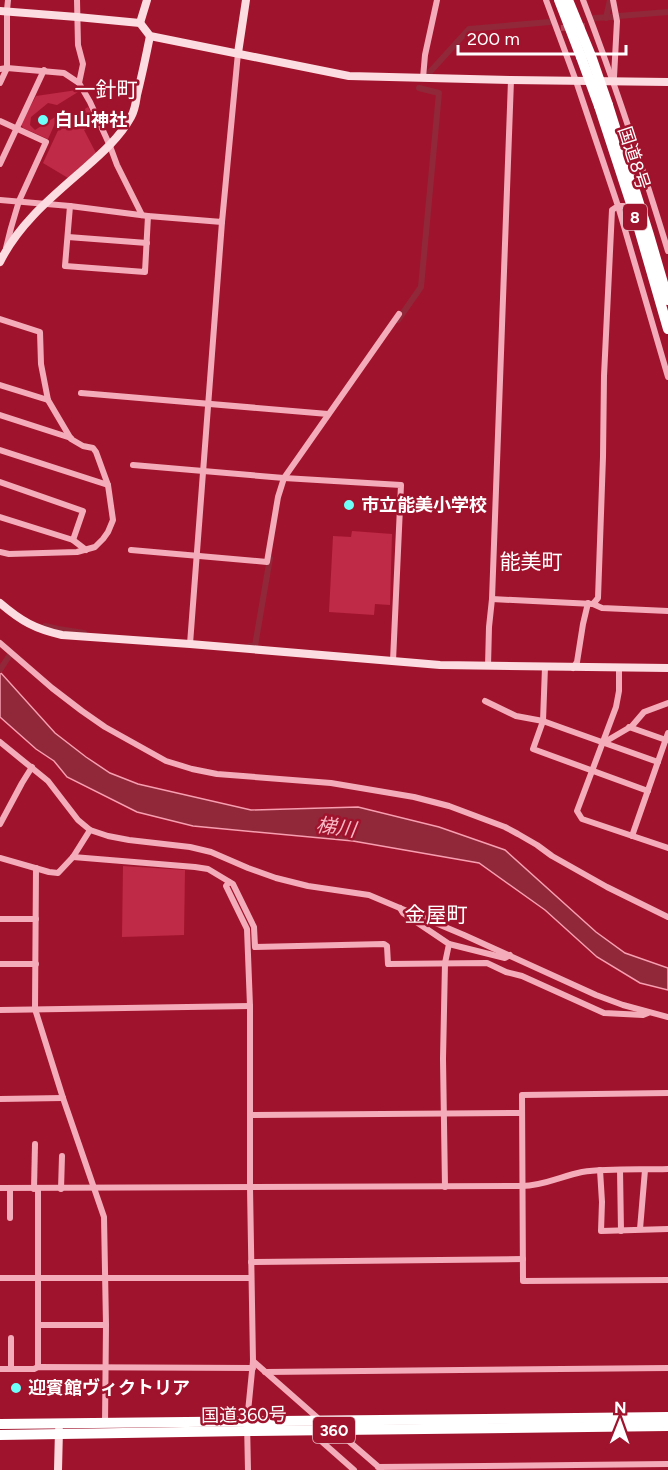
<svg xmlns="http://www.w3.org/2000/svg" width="668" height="1470" font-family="Figtree,'Noto Sans JP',sans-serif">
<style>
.green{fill:#bf2a46}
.water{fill:#90283a;stroke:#f79eb0;stroke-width:1.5}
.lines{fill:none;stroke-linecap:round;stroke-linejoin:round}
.canal{stroke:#90283a;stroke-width:6}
.street-tunnel{stroke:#b34256;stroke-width:6;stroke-dasharray:6 3;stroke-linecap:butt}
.street{stroke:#f4acba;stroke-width:6}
.secondary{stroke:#fddce1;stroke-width:8}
.highway{stroke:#fff;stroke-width:10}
.highway-bridge{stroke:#fff;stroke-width:10}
.poi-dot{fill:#6ffffb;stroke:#a0132c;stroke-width:2}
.labels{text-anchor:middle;stroke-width:5;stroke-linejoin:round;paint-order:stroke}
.shield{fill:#a0132c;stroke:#e2b8c0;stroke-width:1.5}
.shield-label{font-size:16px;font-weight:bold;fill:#fff}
.poi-label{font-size:18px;font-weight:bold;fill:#fff;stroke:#a0132c;text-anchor:start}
.street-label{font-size:18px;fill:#fff;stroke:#a0132c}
.water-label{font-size:20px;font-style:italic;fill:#fab8c5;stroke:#a0132c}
.quarter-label{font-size:21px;fill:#fff;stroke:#a0132c}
</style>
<rect width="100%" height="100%" fill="#a0132c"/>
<!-- green -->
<g class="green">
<polygon points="77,90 78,92 57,105 48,103 31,117 30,125 35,130 55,117 57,119 48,139 23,128 21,124 36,96"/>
<polygon points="88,107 98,124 84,130 96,153 68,178 43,163 61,124"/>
<polygon points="352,531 392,534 390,605 375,604 374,615 329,612 333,536 351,537"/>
<polygon points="123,866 185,870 184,935 122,937"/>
</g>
<!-- water -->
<polygon class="water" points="0,672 55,733 86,757 110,773 138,784 251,810 358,807 439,827 505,850 596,932 625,953 668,968 668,990 640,983 597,957 545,910 479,863 353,841 193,826 137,812 67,777 54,761 36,749 0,717"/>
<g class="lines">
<!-- canal -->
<g class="canal">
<polyline points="619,16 668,12"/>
<polyline points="594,18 613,17"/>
<polyline points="606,18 610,0"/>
<polyline points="429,73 469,29 550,22"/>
<polyline points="398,320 421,287 439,93 419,88"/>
<polyline points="45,626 58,629 84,633"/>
<polyline points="250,646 255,646 270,558"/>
<polyline points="0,670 9,656"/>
</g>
<!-- street-tunnel -->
<polyline class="street-tunnel" points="561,28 586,26"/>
<!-- street -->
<g class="street">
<polyline points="77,0 78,45 83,64 79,83"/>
<path d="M583,0C615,83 642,166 668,251"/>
<polyline points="613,0 617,21 614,77"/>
<polyline points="0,69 7,68 64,73 79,83 90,102 110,146 117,165 142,215"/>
<polyline points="423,78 425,55 437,0"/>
<polyline points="0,83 7,68 7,10 8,0"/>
<polyline points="0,121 46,142 19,201 11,228 6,248"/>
<polyline points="0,164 44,70"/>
<polyline points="0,200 70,206 148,216 222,222 238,53"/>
<polyline points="70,206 65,266 145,272 148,216"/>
<polyline points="624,206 618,206 668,377"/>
<polyline points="68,237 147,243"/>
<polyline points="0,319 40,332 41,364 48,400 71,439 83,446 93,448 96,452 108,485 113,520 108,532 103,539 95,547 77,552 9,554 0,552"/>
<polyline points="0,385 48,400"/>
<polyline points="81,393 328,414"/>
<polyline points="0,415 71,438"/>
<polyline points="0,450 108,485"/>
<polyline points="133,465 284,478 401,485 393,661"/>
<polyline points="0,482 83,511 73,540"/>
<polyline points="0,517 73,540 86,550"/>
<polyline points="131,550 267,562 278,497 284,478 399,314"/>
<polyline points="492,599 593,604 598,598 603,457 604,376 612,210 618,206 576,81 546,0"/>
<polyline points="593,604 602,608 668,611"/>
<polyline points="0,643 52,688 82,711 105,727 166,761 192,769 217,774 331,783 414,797 449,806 505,827 518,834 537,845 552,856 607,887 668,917"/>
<polyline points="190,644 222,222"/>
<polyline points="488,666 489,627 492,599 511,80"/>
<polyline points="545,667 543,721 533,749 648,791"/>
<polyline points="573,668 577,662 583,624 588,603"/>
<polyline points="619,668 619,691 616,707 577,811 582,819 668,848"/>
<polyline points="485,701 516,716 543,721 568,730 658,762"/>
<polyline points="629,727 666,740"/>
<polyline points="0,742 48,781 78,820 90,830 108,836 129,840 190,847 211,852 248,868 276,878 308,886 369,895 464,935 596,995 623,1005 668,1017"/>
<polyline points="603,743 632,726 644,712 668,703"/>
<polyline points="0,824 22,783 32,767"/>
<polyline points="632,836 668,733"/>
<polyline points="73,857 195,867 208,869 233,884 254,927 255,947 384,944 387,946 388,964 487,963 506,972 522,976 604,1013 643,1015 648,1013"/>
<polyline points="0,858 49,872 58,873 73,857 90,830"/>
<polyline points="36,868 35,1009 63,1098 104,1217 106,1325 105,1424"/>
<polyline points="229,882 226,886 247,929 250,1006 250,1188 253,1361 247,1422 248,1470"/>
<polyline points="400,908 403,913 449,944 445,963 443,1059 445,1187"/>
<polyline points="0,919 36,919"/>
<polyline points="449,944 505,958 510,955"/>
<polyline points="0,964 36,964"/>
<polyline points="0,1010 250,1006"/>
<polyline points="668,1093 522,1095 523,1281 668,1280"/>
<polyline points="0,1099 63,1098"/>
<polyline points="250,1115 522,1113"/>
<polyline points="600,1170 602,1202 601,1231 668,1229"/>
<polyline points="620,1170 621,1231"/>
<path d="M0,1188L522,1186C543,1186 562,1176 582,1172C610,1168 640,1170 668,1169"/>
<polyline points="34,1189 35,1144"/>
<polyline points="61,1189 62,1156"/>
<polyline points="10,1218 10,1188"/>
<polyline points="640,1229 645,1170"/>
<polyline points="251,1262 523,1259"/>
<polyline points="0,1278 251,1278"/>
<polyline points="38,1325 106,1325"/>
<polyline points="253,1361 320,1420"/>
<polyline points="38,1367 38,1189"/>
<polyline points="0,1369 34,1369 38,1367 253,1368"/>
<polyline points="11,1369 11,1338"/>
<polyline points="265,1372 668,1368"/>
<polyline points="337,1431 381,1469"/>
<polyline points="320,1440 354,1470"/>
<polyline points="378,1467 668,1464"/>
</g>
<!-- secondary -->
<g class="secondary">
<polyline points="0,11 77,17 140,23 150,36 349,76 511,80 668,82"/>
<polyline points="140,23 147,0"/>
<polyline points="238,53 246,0"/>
<path d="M0,262C19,223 53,196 85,168C102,153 120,137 131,117C135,110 136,102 137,95C142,75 146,56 150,36"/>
<path d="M0,603C21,621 35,629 62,635L190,644L440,665L668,668"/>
<polyline points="58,1470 59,1430"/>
</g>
<!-- highway -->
<g class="highway">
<polyline points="559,0 581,57"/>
<polyline points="568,0 591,56"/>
<polyline points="608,105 649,235 668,300"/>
<polyline points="599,106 637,222 668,329"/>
<polyline points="0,1424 668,1417"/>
<polyline points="0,1435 247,1431 668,1426"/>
</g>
<!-- highway-bridge -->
<g class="highway-bridge">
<polyline points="591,56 608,105"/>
<polyline points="581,57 599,106"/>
</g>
</g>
<!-- markers -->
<g class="poi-dot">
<circle cx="43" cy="120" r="6"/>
<circle cx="349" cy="505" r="6"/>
<circle cx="16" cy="1388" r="6"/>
</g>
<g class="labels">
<!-- shield labels -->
<g class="shield">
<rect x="623" y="204" width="24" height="26" rx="4.5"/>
<rect x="313" y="1417" width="42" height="26" rx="4.5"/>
</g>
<g class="shield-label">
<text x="635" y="223">8</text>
<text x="334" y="1436">360</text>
</g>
<!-- poi labels -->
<g class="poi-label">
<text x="55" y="126">白山神社</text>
<text x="361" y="511">市立能美小学校</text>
<text x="28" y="1394">迎賓館ヴィクトリア</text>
</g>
<!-- street labels -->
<g class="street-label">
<text transform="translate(634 158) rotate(72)" y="6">国道8号</text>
<text transform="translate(244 1415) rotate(-1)" y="6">国道360号</text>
</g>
<!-- water labels -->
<g class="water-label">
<text transform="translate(336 827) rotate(8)" y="7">梯川</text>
</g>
<!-- quarter labels -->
<g class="quarter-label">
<text x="106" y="97">一針町</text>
<text x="531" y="569">能美町</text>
<text x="436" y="922">金屋町</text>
</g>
</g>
<!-- north arrow -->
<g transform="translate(620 1422) rotate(1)" stroke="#a0132c" stroke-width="4.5" paint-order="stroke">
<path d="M0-4.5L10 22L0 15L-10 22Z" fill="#ffffff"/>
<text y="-9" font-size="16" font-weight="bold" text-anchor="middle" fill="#ffffff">N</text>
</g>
<!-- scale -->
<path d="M458 45v9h168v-9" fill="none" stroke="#ffffff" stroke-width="3"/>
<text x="467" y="45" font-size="18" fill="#ffffff" stroke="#a0132c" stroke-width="4.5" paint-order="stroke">200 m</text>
</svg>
